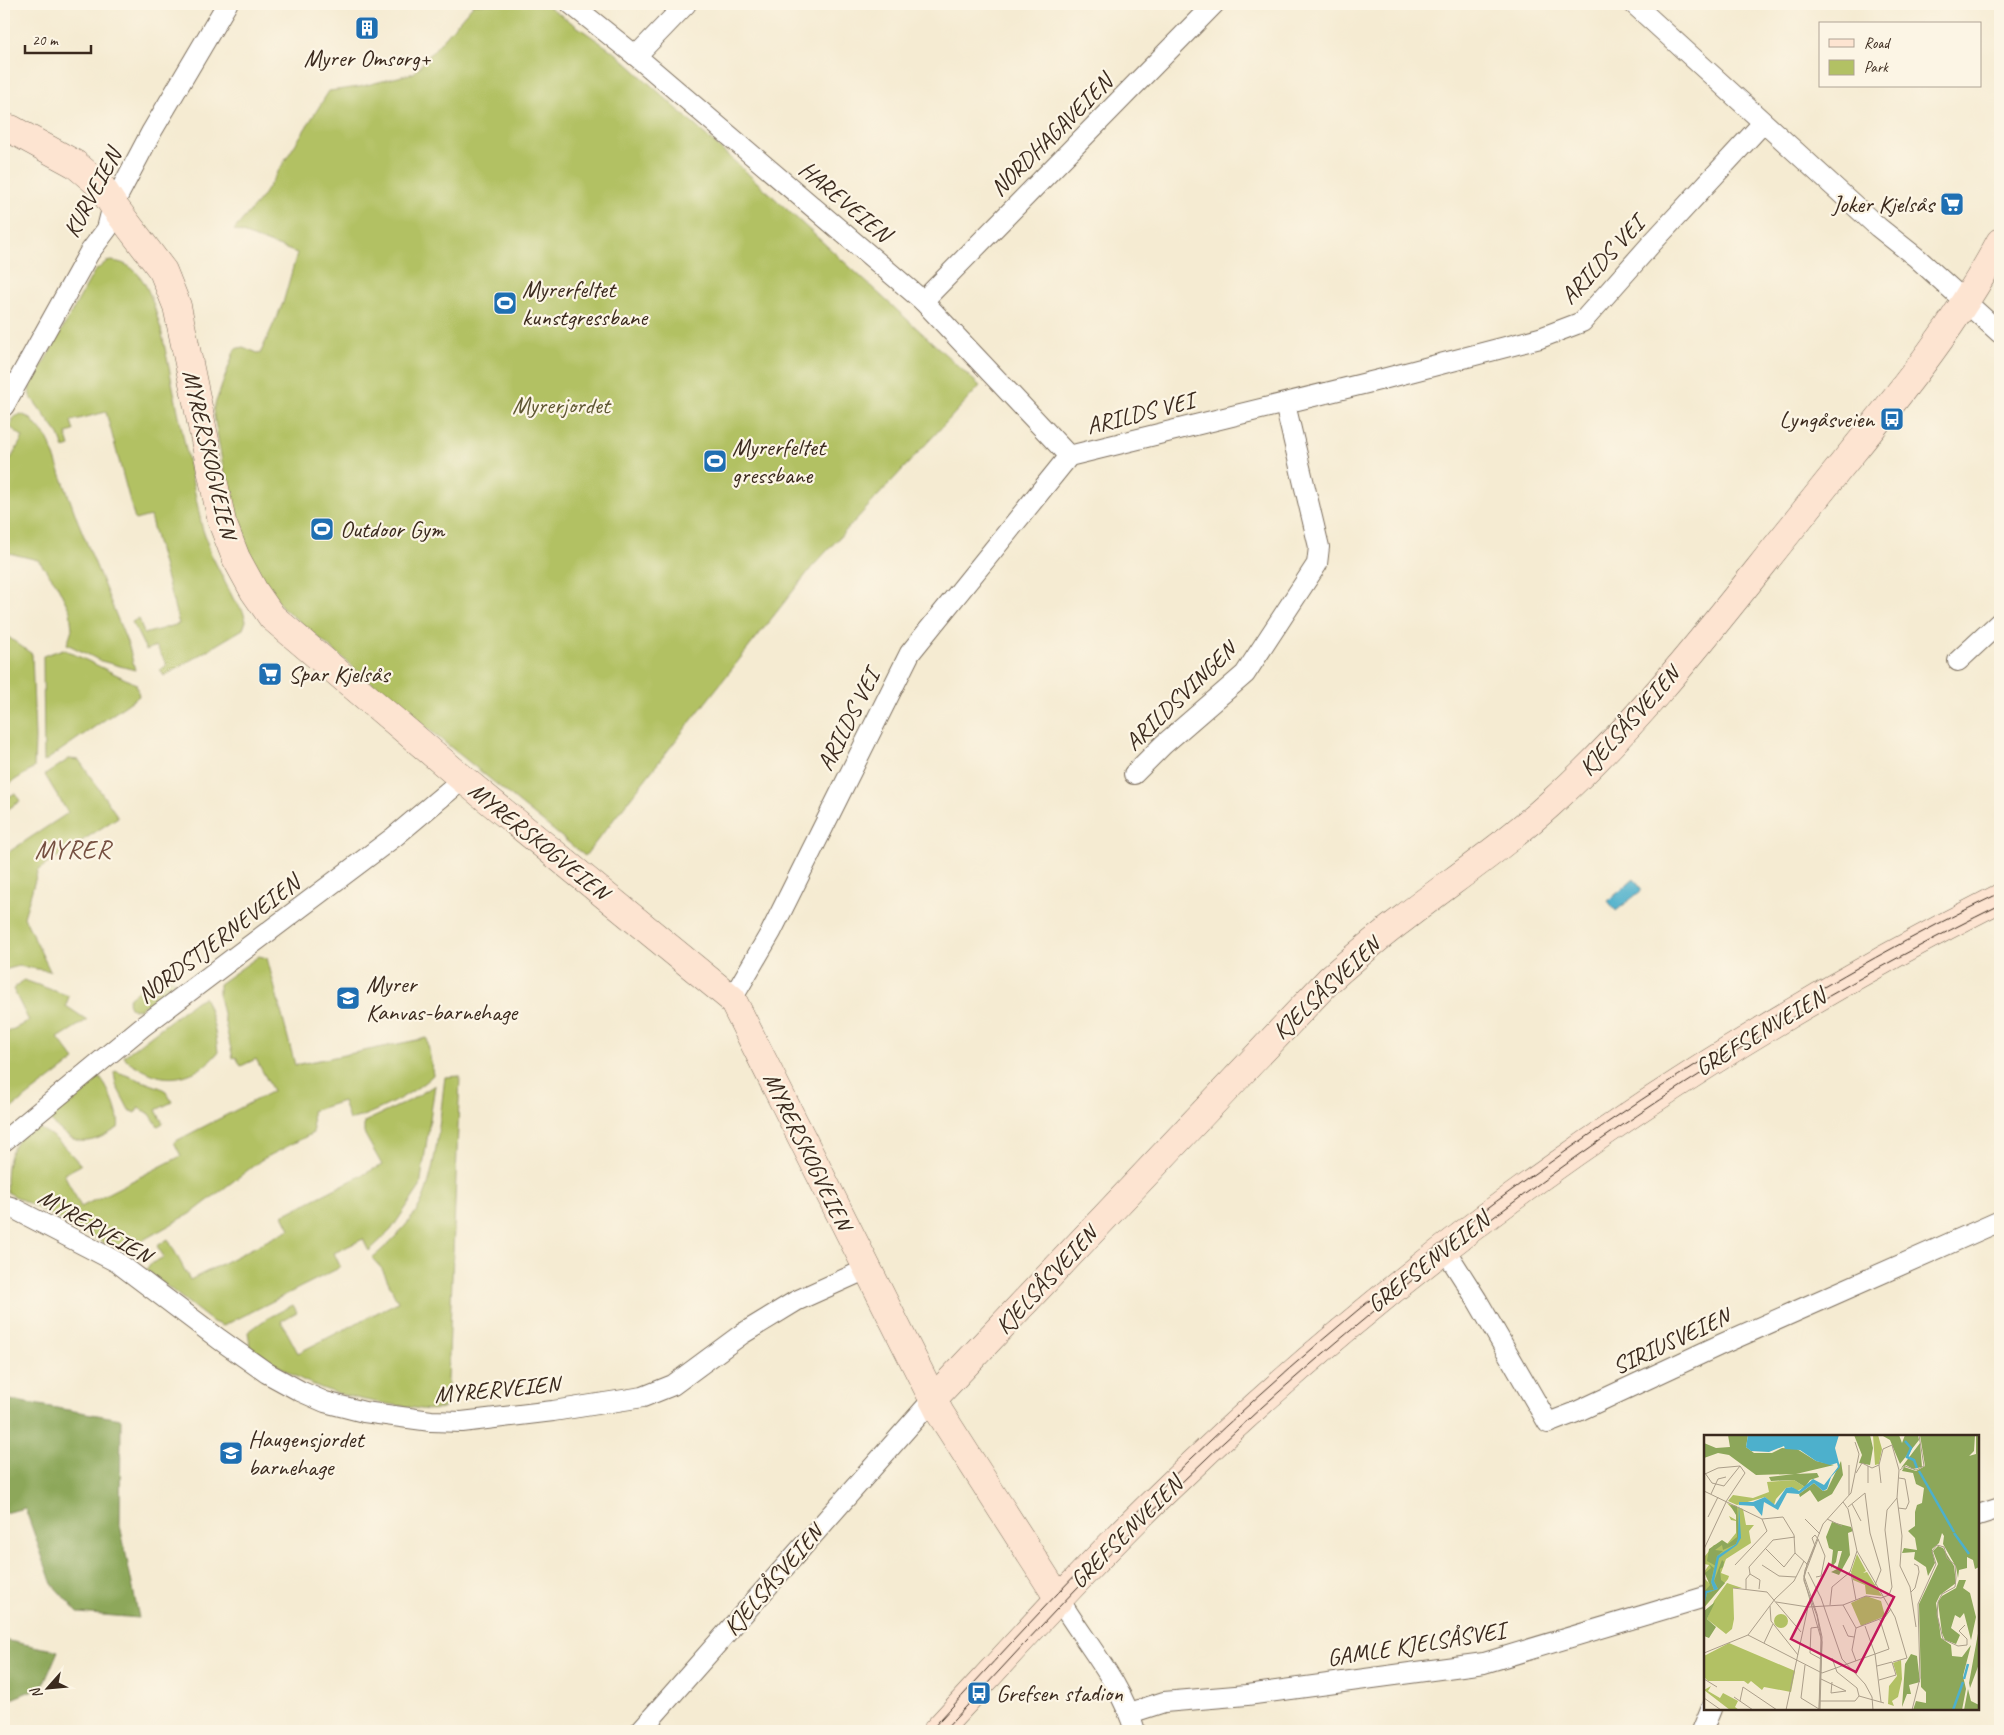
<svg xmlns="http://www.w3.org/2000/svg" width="2004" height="1735" font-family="Caveat,sans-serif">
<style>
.green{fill:#b2c164;stroke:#767641}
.forest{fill:#8da75a;stroke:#64683c}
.water{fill:#4db0cc;stroke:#446d75}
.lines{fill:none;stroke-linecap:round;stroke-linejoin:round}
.street-casing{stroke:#7c6e5d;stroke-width:22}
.secondary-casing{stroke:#7c6e5d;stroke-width:29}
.street{stroke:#fff;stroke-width:20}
.secondary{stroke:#fde4d1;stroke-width:28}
.tram{stroke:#3b2a1e;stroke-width:1}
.labels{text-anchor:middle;stroke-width:4.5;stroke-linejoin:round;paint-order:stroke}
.poi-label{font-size:24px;fill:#3b2a1e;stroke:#fcf5e5;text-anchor:start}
.street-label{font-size:24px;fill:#3b2a1e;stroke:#fcf5e5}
.park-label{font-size:24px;fill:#5f5733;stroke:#fcf5e5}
.quarter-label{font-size:26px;letter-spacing:1px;fill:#754f40;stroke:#fcf5e5}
.inset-river{fill:none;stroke:#4db0cc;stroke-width:2.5}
.inset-road{fill:none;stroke:#ab9e8a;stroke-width:1}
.view{fill:#c2185b;fill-opacity:0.15;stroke:#c2185b;stroke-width:2.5}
.inset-edge{fill:none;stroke:#3b2a1e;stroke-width:2.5}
</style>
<rect width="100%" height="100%" fill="#fcf5e5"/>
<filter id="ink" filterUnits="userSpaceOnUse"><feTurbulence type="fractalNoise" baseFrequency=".02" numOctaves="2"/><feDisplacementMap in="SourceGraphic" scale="10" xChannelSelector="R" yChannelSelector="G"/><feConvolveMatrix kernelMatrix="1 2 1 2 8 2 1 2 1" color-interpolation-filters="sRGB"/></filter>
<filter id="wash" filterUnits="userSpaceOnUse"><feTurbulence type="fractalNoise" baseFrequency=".0096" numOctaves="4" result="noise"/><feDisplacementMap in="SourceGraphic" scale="20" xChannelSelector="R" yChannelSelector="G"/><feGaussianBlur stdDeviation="1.12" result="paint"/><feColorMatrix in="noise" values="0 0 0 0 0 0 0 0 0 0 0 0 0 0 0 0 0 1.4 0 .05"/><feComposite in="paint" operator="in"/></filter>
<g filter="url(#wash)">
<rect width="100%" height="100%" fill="#f5ebd2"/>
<!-- green -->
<g class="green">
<polygon points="474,4 545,4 618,55 980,386 812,567 585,856 390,698 282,607 261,577 244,543 229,501 213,410 235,349 243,347 260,354 283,303 297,253 234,230 262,197 329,91 359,87 414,73"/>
<path d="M111,261C146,263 152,302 161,329L202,527L211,554L234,600L243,611L246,621L243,629L164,676L160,670L167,665L156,646L146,650L132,622L139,618L144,634L179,624L150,516L135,520L106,412L71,421L74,431L66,433L70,446L64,448L59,435L30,396L29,389L94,272L106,262Z"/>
<polygon points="21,414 30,418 48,439 77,519 129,647 135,670 101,661 67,644 72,629 70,611 56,583 38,560 9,553 4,556 4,471 23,437 10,427 14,417"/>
<polygon points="4,634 32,654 35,738 34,768 4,787"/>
<polygon points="63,649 136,684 139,696 44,762 43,656"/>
<polygon points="69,759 79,760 118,817 38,870 24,917 50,971 19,966 4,970 4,855 68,813 45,775"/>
<polygon points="15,793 20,801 4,812 4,800"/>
<path d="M259,956L267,958L295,1065L427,1038L433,1075C415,1093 374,1114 349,1120L343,1101L312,1111L313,1133L261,1160L193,1212L129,1248L118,1249L111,1247L7,1192C4,1175 8,1148 22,1136C26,1133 31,1130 35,1127C54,1133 68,1151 81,1165L64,1174L81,1207L181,1156L174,1142L273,1091L256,1059L241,1066L236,1057L233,1058L219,996V984Z"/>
<polygon points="163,972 176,982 140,1009 134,1010 130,1007 128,1002 130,997 146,985 152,993 164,984 158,975"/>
<polygon points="24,980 69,996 66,1006 87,1020 58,1038 75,1060 4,1114 4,1034 29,1021 13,989"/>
<path d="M204,997C212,1013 216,1034 218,1052C205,1070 181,1082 158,1076C147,1073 136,1066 126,1060L124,1056L196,1001Z"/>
<polygon points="115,1071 161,1088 166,1091 172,1102 156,1110 163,1123 158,1126 150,1114 138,1108 136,1113 129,1110 116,1085 114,1073"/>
<path d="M460,1076L447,1405C438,1413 420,1409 409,1407C370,1402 330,1395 295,1376C279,1367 265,1356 250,1346L248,1332L266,1319L293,1305L297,1312L281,1321L298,1353L398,1302L382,1269L372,1258C387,1246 407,1226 417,1210C436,1181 440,1113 445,1077Z"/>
<path d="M99,1077C108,1086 121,1116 118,1128C85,1148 74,1146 48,1118V1113L92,1080Z"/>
<polygon points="435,1085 420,1187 391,1230 369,1251 363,1239 334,1253 340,1266 337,1269 223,1326 213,1322 146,1270 150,1264 164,1257 157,1246 168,1239 190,1280 290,1229 283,1215 382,1165 364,1133 364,1122 409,1101"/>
</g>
<!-- forest -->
<g class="forest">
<polygon points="4,1399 121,1419 120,1525 139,1618 78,1613 52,1584 25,1508 4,1513"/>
<polygon points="4,1640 58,1651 43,1686 4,1702"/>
</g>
<!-- water -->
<polygon class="water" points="1634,879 1642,890 1616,911 1608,901"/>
</g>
<g filter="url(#ink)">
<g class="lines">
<!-- street casing -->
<g class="street-casing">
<g id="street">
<polyline points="571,4 636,56 923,301 1069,456"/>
<polyline points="1634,4 1878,227 1917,258 2000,333"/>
<polyline points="636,56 686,4"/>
<polyline points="923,301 1214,4"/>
<polyline points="4,406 89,253 107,229 113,205 152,131 227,4"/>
<polyline points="1958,661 2000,622"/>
<polyline points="1134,774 1163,745 1245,674 1317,564 1319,547 1285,404"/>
<polyline points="732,999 771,932 910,653 1069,456 1379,380 1540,338 1582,322 1652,243 1763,123"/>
<polyline points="4,1141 142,1027 394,837 463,779"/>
<polyline points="4,1205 11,1207 117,1262 219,1339 267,1373 300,1391 325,1402 364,1412 431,1421 462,1422 553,1411 643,1397 673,1385 742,1334 796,1301 867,1269"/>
<polyline points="1444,1248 1477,1300 1548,1423 1574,1413 1722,1344 2000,1221"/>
<polyline points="1978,1515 2000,1508"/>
<path d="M1059,1599C1085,1643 1121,1682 1135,1731"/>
<polyline points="1130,1713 1164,1702 1247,1695 1484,1663 1705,1597"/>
<polyline points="640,1731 933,1399"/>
<polyline points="1702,1731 1711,1709"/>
</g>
</g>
<!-- secondary casing -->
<g class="secondary-casing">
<g id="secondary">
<polyline points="4,128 11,129 75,164 100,185 113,205 163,271 177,306 222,522 236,558 254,591 272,617 463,779 732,999 940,1413 1059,1599"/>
<path d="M933,1399L1330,979C1354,958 1378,937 1404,918C1453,880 1505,845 1551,803C1645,718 1722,614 1802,515C1871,427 1948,342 2000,242"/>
<path d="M937,1731C1011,1651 1084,1569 1163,1493C1411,1252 1691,1055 2000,898"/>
</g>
</g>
<!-- street -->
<use href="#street" class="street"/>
<!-- secondary -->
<use href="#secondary" class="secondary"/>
<!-- tram -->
<g class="tram">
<path d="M930,1731C1015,1638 1101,1545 1192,1458C1362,1295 1552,1151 1753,1029C1834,980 1916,933 2000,893"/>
<path d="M944,1731C1046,1619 1150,1508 1262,1407C1485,1208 1732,1037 2000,905"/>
</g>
</g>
</g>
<!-- icons -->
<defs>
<g id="building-square" transform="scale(1.25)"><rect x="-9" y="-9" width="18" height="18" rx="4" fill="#1f6fb2" stroke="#fcf5e5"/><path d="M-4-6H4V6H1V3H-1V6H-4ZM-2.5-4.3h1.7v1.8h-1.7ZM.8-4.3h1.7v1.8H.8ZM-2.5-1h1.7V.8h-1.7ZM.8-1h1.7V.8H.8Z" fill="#fff"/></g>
<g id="supermarket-square" transform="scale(1.25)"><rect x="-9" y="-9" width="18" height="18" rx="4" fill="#1f6fb2" stroke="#fcf5e5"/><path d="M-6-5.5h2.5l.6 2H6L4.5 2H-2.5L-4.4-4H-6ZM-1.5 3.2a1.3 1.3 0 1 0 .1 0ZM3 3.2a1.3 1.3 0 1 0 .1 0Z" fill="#fff"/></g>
<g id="stadium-square" transform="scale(1.25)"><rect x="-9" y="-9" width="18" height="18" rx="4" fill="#1f6fb2" stroke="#fcf5e5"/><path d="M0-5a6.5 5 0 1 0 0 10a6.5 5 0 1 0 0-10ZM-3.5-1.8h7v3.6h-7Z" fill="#fff"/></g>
<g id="bus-square" transform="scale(1.25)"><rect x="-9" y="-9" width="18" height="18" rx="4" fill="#1f6fb2" stroke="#fcf5e5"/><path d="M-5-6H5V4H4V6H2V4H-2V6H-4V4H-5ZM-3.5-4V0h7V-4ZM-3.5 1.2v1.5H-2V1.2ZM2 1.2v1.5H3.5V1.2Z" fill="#fff"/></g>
<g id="school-square" transform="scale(1.25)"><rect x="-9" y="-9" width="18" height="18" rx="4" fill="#1f6fb2" stroke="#fcf5e5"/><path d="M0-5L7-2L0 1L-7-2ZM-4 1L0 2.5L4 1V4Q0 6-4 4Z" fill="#fff"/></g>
</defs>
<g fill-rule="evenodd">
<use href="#building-square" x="367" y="28"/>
<use href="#supermarket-square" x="1952" y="204"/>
<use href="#stadium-square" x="505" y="303"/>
<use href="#bus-square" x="1892" y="419"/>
<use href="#stadium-square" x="715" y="461"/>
<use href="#stadium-square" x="322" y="529"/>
<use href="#supermarket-square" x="270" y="674"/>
<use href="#school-square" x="348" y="998"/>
<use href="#school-square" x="231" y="1453"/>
<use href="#bus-square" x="979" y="1693"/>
</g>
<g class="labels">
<!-- poi labels -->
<g class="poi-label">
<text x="367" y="66" text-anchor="middle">Myrer Omsorg+</text>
<text x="1934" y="212" text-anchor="end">Joker Kjelsås</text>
<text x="522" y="297">Myrerfeltet<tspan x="522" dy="28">kunstgressbane</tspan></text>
<text x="1874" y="427" text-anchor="end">Lyngåsveien</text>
<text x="732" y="455">Myrerfeltet<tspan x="732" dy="28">gressbane</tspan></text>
<text x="340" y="537">Outdoor Gym</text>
<text x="288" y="682">Spar Kjelsås</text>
<text x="366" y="992">Myrer<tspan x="366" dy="28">Kanvas-barnehage</tspan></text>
<text x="248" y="1447">Haugensjordet<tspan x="248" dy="28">barnehage</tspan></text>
<text x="996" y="1701">Grefsen stadion</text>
</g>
<!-- street labels -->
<g class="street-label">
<text transform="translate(1051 135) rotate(-45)" y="8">NORDHAGAVEIEN</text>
<text transform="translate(92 193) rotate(-62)" y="8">KURVEIEN</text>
<text transform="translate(845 201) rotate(40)" y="8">HAREVEIEN</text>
<text transform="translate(1602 260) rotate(-47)" y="8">ARILDS VEI</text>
<text transform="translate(1140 413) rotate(-14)" y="8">ARILDS VEI</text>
<text transform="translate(210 454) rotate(77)" y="8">MYRERSKOGVEIEN</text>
<text transform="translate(1180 696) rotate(-44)" y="8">ARILDSVINGEN</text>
<text transform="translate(848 720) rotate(-63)" y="8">ARILDS VEI</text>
<text transform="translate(1629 721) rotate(-48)" y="8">KJELSÅSVEIEN</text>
<text transform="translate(539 841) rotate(39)" y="8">MYRERSKOGVEIEN</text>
<text transform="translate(218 939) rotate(-37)" y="8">NORDSTJERNEVEIEN</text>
<text transform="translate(1326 988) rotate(-43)" y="8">KJELSÅSVEIEN</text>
<text transform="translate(1760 1032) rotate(-31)" y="8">GREFSENVEIEN</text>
<text transform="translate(808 1151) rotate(64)" y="8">MYRERSKOGVEIEN</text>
<text transform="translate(95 1226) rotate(30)" y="8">MYRERVEIEN</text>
<text transform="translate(1428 1262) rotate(-38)" y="8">GREFSENVEIEN</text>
<text transform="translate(1046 1280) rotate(-47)" y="8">KJELSÅSVEIEN</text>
<text transform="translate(1671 1341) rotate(-25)" y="8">SIRIUSVEIEN</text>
<text transform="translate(497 1389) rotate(-5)" y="8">MYRERVEIEN</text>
<text transform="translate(1126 1532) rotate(-45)" y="8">GREFSENVEIEN</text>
<text transform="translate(773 1580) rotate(-49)" y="8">KJELSÅSVEIEN</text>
<text transform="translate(1416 1644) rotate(-9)" y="8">GAMLE KJELSÅSVEI</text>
</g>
<!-- park labels -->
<g class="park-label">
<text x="561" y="413">Myrerjordet</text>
</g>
<!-- quarter labels -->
<g class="quarter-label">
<text x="73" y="858">MYRER</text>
</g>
</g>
<!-- overview -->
<g transform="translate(1704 1435)">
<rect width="275" height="275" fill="#f5ebd2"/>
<path d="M169,0H174L178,14L175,29L171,30ZM90,45L101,52L93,56L88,52L82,53L72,64L70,70L61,62L33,70L24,66L29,60L49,63L65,57L63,47ZM23,68L39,74L42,90H50L45,96L47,108L22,124L17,138L25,141L24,144L0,173L1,144L5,148L0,137L5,130L0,129L1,121L10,110L23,109L32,98V86L27,85L25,81L32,85L33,79ZM153,119L162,136L159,138L163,137L178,161L162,159L161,150L149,145L147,137ZM23,148L38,153H29L30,184L28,194L22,199L3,184L10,166ZM162,161L177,166L181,181L157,191L147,168ZM70 186a7 7 0 1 1 14 0a7 7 0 1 1-14 0ZM25,208L91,236L87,257L60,252L58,255L47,246L44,249L40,246H4L0,242V221ZM197,225L198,244L194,262L188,266L190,271L184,269L185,251L193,241L189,228ZM7,251L4,256L16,263L19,258L34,266L31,272L35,275H26L0,255Z" fill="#b2c164"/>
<path d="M24,0H44L42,12L50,18H68L78,13L93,14L112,26L130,30L92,39L113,38L115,42L106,45L101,52L90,45L67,46L65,42L90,39L52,40L25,20L14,18L0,23V8L12,13L26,12ZM150,0H166L169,13L166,30L155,28L158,20ZM195,0L198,8L201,0H214L215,5L196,29L186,5L179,1ZM216,0H271L270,16L265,21L272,19V0H275V132L271,134L269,125L263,122V133L255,135L254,143L252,132L239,109L240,101L238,98L235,108L228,114L231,128L224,141L222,132L210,124L211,117L198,118L200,113L213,115L211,103L204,96L211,91V77L213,70L218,68L220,53L212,49L209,38L198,36L200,32L212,36L221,31ZM216,8L218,32L209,34L202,30L197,33ZM137,26L139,40L128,59L114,67L106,55L96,62L95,59L110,48L119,56L123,55ZM26,70L33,71L35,102L32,109L19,115L18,110L11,115L19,116L13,121L12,131L3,126L5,114L18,105L24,109L33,102L32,80ZM128,87L147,92L149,96L144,98L146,120L135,140L127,137L133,134L138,116H134L132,127L127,133L129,115L125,113L122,102ZM234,111L239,113L250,131L252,148L236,160L232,168L237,203L247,210L248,221L258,222L267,210L259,241L262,254L258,275H209L212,266L222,268V257L217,252L215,169L234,129L229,116ZM18,125L20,127L19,132L16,134L17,145L21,148L0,172L3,158L14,154L10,146ZM5,129L10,133L7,147L10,155L0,157L6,150L1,138L7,133ZM255,145H262L259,153L266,158L272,182L267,205L260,178L256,183L251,180L247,193L256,200L252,209L241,205L238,198L234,167L238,161L252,153ZM11,167L3,184L12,192L5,203L0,201V176ZM275,193V229L266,253L265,248ZM207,219L213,221L216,247L205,250L207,259H203L198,272L201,229ZM264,254L267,266L275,270V275H260Z" fill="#8da75a"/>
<path d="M44,0H135L131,13L136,32L127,42L123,54L119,56L110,48L95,59L83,58L74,75L60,67L58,81L50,71L35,70L37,103L33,110L15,123L10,146L14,154L3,158L0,171V156L10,155L7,147L13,121L32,109L34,103L35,67H49L61,62L71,70L82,53L88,52L95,56L109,44L120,50L134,32L133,28L126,30L112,26L96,15L81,14L80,11L65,17L47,16L42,12Z" fill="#4db0cc"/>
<path class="inset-river" d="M201,6L207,13L203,22L210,25L213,33M215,36L250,97M250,98L265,119M260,244L264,229M249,275L259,247"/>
<path class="inset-road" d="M145,30V60M175,30L177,48M164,31V48M196,35L201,31L212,35L220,31L215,0M1,38L8,48L20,51L36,31M152,38L158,28L168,33L175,30L179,14L188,10L195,35L193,63L198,101L196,131L206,152L212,192M1,39L14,33L36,31M0,56L58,84L79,82L90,100L91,118L103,129M7,59L14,44L22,42M148,69L157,86M144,72L161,58L166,98L177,135L171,150M194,73L202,74L205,67L201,44L195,43M4,82L14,62M101,84L116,99M123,84L138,91M61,113L80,132L91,118M0,114L23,65L41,38L36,31M153,116L191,182L203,223L189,227M103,129L119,89L147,58L155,19L151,7M103,129L100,144L118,207L115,275M31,130L63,96L58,84M58,130L75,141L92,142M104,137L117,163L138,224L161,249L168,262L169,275M147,138L152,165M46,139L45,132L69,105L91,102M112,142L117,141L121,121L114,104M29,153L63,157L97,197M42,154V144L46,139L56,145L55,154M207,157L211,153L215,137L214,131L210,129M72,167L104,172L139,170L162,161L177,163L185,160L188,152L181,95L183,75L193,63M126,170L128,152L146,137L153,116L144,74L139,67M139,170L152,193L148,215L152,226M66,171L67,186L94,220M139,190L144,201L150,202M161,191L171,219L177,267M115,192L107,193L106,218L117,224M152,193L181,182L187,174M44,200L118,238L185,214L176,185M60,208L69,189M0,218L44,200L71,164L90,146L100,126M128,223L133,237L153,253L155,261M101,230L97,263L115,274M173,231L188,227L192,240L175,245M0,244L13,252M117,244L142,256M128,247L127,258L142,256M155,261L180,268M30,262L49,275M0,263L17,275M36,266L39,252L73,275M116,266H151L155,261M82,275L104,172M115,275L117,202L113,181L100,146V141L101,135L111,111L108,103L111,100L114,104L100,141L113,179L118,202L116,275M208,275L216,243L214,169L232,129L228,116L233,110L240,112L243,123L251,130L252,143L251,152L238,159L234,167L233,180L239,204L254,211L263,210V204L255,196L261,190"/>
<path class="view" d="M125,129L190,162L152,237L87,204Z"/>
<rect width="275" height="275" class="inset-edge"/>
</g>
<!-- margin -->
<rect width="2004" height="1735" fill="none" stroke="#fcf5e5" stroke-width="20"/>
<!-- legend -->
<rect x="1819" y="22" width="162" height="65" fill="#fcf5e5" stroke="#afa495"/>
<rect x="1829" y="39" width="25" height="8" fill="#fde4d1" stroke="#afa495"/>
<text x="1864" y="48" font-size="15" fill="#3b2a1e">Road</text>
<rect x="1829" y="60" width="25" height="15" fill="#b2c164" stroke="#afa495"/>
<text x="1864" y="72" font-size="15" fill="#3b2a1e">Park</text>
<!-- north arrow -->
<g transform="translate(48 1688) rotate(243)" stroke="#fcf5e5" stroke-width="4" paint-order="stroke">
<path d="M0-4L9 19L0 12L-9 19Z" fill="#3b2a1e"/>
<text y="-8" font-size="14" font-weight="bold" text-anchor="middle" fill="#3b2a1e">N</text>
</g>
<!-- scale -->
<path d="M25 45v8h66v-8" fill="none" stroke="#3b2a1e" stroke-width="2.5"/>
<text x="32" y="45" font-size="15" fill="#3b2a1e" stroke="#fcf5e5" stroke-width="4" paint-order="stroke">20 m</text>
</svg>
